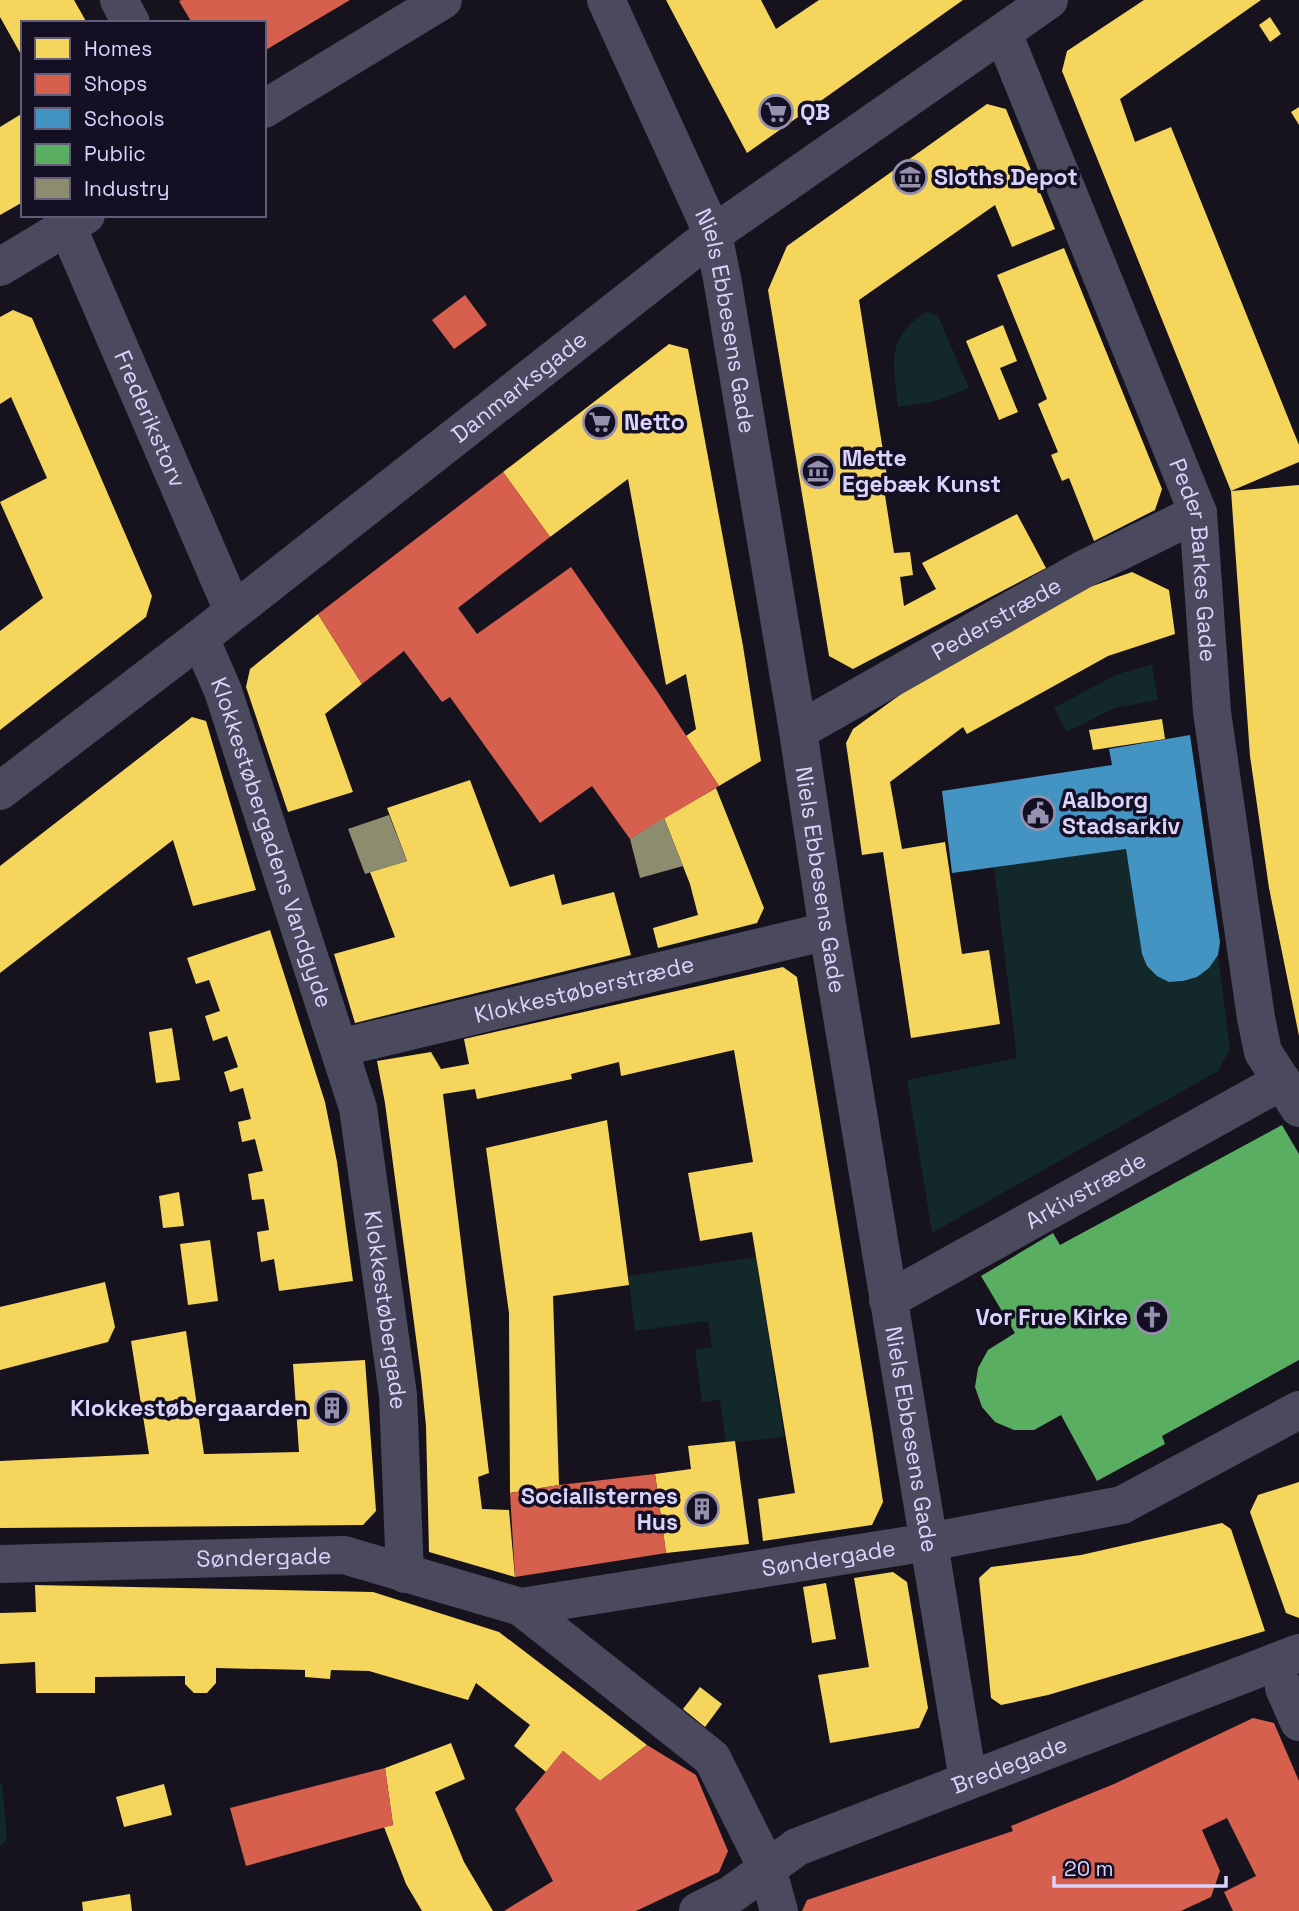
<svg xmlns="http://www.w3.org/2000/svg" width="1299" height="1911" font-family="'Space Grotesk',sans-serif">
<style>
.green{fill:#13282a}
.homes{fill:#f6d55c}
.shops{fill:#d6604d}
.schools{fill:#4393c3}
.public{fill:#5aae61}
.industry{fill:#8c8c6e}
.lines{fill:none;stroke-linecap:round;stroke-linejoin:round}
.minor{stroke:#4b495e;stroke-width:38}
.labels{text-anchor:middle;stroke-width:7;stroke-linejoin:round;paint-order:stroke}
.poi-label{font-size:23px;font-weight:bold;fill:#dad3fc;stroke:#140f22;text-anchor:start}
.street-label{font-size:23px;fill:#dad3fc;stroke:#140f22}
</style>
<rect width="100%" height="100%" fill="#16131e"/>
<!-- green -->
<g class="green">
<path d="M927,311L938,316L969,388L932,402L898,407C894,361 884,340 927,311Z"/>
<polygon points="1152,664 1158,700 1114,708 1067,732 1054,708 1115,675"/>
<path d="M1126,849L1142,954C1159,994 1197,988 1218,955L1230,1049L1218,1071L932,1233L907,1080L1017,1058L994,867Z"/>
<polygon points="756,1257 784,1437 726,1443 720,1400 702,1402 695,1350 712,1347 708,1321 635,1331 628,1276"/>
<polygon points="0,1783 2,1783 7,1839 0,1847"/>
</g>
<!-- homes -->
<g class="homes">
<polygon points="0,0 74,0 87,23 23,23 23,58 0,17"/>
<polygon points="666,0 761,0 776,29 819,0 963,0 747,153"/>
<polygon points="1144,0 1261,0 1120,99 1135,142 1171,127 1299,445 1299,462 1231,491 1299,485 1299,1036 1269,888 1250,756 1231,491 1062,71 1067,51"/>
<polygon points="1270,17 1281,34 1270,42 1259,25"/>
<polygon points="987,104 1006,109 1055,229 1012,247 995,205 859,300 887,476 882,476 894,553 910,552 913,575 900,577 904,606 936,589 922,563 1017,514 1046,568 853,669 829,656 768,290 787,246"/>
<polygon points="1299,107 1299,125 1291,112"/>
<polygon points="23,113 23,202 0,215 0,127"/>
<polygon points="1064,248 1162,489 1155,510 1094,541 1069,478 1062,481 1051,455 1058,452 1038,404 1047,399 997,275"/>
<polygon points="13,310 32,318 152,596 146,617 0,730 0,631 43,598 0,502 47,478 11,397 0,404 0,317"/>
<polygon points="1003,325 1017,361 1000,368 1018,412 999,420 966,341"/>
<polygon points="669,344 688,349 743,646 761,761 719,786 686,736 696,729 686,674 666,685 628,479 550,537 503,472"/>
<polygon points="1132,572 1169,590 1175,634 1108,656 967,734 963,727 890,782 902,849 945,842 962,954 989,950 1000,1024 911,1038 883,852 862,855 846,743 853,729 933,671 1073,593"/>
<polygon points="318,614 362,684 325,714 353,792 288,812 246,687 250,669"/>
<polygon points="192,717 206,721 256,890 193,906 173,840 0,973 0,866"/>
<polygon points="1162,719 1165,739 1093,750 1089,730"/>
<polygon points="470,780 510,887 554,874 562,905 614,892 631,955 355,1023 334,954 395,937 370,872 407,861 387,808"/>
<polygon points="716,788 764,908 757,923 658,948 653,928 698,915 690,884 664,818"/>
<polygon points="270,930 325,1102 337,1162 353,1281 279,1291 274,1259 261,1262 257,1232 269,1230 264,1199 252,1200 248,1174 263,1171 255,1139 242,1142 238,1122 251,1119 243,1088 230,1092 224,1072 238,1067 227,1036 213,1041 205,1016 220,1011 209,980 196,984 187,958"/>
<polygon points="783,967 797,977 872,1428 883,1502 872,1525 763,1541 758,1499 795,1493 752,1232 700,1241 688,1173 753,1162 734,1050 621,1076 619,1062 571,1074 572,1079 477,1099 475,1089 443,1094 489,1473 478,1477 482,1509 509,1510 515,1577 429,1552 426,1426 421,1376 385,1103 377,1061 431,1052 441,1069 469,1064 464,1039"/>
<polygon points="172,1028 180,1080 156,1083 149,1032"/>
<polygon points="607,1120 629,1285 553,1296 559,1485 510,1493 509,1313 486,1148"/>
<polygon points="179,1192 184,1226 163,1228 159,1196"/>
<polygon points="210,1240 218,1301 188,1305 180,1244"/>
<polygon points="105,1282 115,1327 108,1342 0,1370 0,1307"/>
<polygon points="186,1331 204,1454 299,1452 293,1364 365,1360 376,1511 363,1525 0,1528 0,1461 149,1454 131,1341"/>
<polygon points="735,1441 749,1544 666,1553 655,1474 691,1469 688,1446"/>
<polygon points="1299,1482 1299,1618 1286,1613 1250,1512 1258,1495"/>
<polygon points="1222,1523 1231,1529 1265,1631 1048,1695 1001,1705 991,1698 979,1578 991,1567 1081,1555"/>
<polygon points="893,1572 907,1582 928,1708 919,1728 830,1743 818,1675 869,1667 854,1578"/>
<polygon points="826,1583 836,1639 812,1643 803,1587"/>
<polygon points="35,1585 373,1592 499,1632 647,1745 600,1781 563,1751 546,1772 514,1746 530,1725 476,1683 468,1700 369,1671 331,1670 330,1679 305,1677 305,1670 216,1668 216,1683 207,1693 194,1693 185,1684 185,1676 95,1677 95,1693 36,1693 35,1662 0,1664 0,1613 36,1612"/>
<polygon points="700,1687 722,1704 705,1727 683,1709"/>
<polygon points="451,1743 465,1779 435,1792 464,1862 493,1911 422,1911 406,1884 384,1827 393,1825 385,1768"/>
<polygon points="164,1784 172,1815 124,1827 116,1797"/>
<polygon points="130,1894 132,1911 83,1911 82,1902"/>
</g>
<!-- shops -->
<g class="shops">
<polygon points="182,0 350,0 264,51 264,23 192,23 179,1"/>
<polygon points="465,295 487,325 454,349 432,320"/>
<polygon points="503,472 550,537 458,608 477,634 571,567 657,691 719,786 630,839 592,786 540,823 450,697 442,702 404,651 362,684 318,614"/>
<polygon points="655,1474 666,1553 515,1577 510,1493 559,1485"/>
<polygon points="1253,1718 1274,1723 1299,1781 1299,1911 1233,1911 1224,1892 1256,1876 1227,1818 1202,1830 1220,1871 1211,1897 1181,1911 802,1911 807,1900 1013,1831 1011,1826 1114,1784"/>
<polygon points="647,1745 696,1775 728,1851 719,1872 636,1911 504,1911 553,1881 515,1809 563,1751 600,1781"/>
<polygon points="385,1768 393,1825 246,1866 230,1808"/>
</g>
<!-- schools -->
<polygon class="schools" points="1190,735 1220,942 1218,955 1209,968 1197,977 1183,981 1169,982 1157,976 1147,966 1142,954 1126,849 952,873 942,791 1112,765 1109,749"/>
<!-- public -->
<polygon class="public" points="1282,1125 1299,1154 1299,1360 1162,1436 1165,1444 1097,1481 1061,1415 1034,1430 1014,1430 995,1422 982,1407 975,1387 978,1368 988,1350 1015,1333 981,1276 1053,1233 1060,1245"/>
<!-- industry -->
<g class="industry">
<polygon points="389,815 407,861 365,874 348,829"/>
<polygon points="664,818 683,866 640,878 630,839"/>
</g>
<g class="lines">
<!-- minor -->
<g class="minor">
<polyline points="119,0 131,23"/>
<path id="s1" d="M606,0L713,234L722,278L798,731L828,931L968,1780"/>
<path id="s2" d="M1003,33L1198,513L1212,712L1256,1018L1263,1052L1299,1108"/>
<polyline points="264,109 443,0"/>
<path id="s3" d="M67,226L233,611"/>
<polyline points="0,267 86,215"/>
<path id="s4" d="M200,638L223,691L358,1108L398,1395L405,1574"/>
<path id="s5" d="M798,731L1084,569L1198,513"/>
<path id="s6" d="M0,791L200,638L713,234L1049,0"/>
<path id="s7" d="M339,1048L828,931"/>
<path id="s8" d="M888,1300L1282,1081"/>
<path id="s9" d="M0,1564L344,1555L521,1607L929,1542L1122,1505L1299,1410"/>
<polyline points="521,1607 712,1758 767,1868 779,1911"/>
<polyline points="1284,1688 1299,1722"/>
<path id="s10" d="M698,1911L732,1894L797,1847L1299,1653"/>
</g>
</g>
<!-- icons -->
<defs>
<g id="supermarket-ring" transform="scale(1.75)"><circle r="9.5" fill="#140f22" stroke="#9590ae" stroke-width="1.5"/><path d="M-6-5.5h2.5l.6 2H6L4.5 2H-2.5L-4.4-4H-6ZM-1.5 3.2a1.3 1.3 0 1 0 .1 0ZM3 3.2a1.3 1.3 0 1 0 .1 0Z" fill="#9590ae"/></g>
<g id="museum-ring" transform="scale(1.75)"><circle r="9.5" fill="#140f22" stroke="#9590ae" stroke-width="1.5"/><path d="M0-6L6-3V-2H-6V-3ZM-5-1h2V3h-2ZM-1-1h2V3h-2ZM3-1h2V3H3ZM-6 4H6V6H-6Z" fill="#9590ae"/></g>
<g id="civic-ring" transform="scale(1.75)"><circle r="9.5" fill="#140f22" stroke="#9590ae" stroke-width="1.5"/><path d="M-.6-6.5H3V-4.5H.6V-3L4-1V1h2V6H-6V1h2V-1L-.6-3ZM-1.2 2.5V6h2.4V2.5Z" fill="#9590ae"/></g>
<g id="church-ring" transform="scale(1.75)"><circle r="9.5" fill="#140f22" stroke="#9590ae" stroke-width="1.5"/><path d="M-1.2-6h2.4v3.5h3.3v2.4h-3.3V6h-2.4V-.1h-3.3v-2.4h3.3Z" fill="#9590ae"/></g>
<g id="building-ring" transform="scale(1.75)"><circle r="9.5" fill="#140f22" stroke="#9590ae" stroke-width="1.5"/><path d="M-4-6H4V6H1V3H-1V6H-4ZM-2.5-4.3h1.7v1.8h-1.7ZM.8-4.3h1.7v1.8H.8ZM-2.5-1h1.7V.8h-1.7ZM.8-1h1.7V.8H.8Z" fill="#9590ae"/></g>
</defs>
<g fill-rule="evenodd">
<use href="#supermarket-ring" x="776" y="112"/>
<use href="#museum-ring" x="910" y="177"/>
<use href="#supermarket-ring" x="600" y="422"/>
<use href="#museum-ring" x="818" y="471"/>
<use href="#civic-ring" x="1038" y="813"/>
<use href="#church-ring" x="1152" y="1317"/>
<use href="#building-ring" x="332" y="1408"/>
<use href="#building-ring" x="702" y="1509"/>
</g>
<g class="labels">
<!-- poi labels -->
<g class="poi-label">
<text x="800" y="120">QB</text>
<text x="934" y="185">Sloths Depot</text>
<text x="624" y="430">Netto</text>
<text x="842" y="466">Mette<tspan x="842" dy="26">Egebæk Kunst</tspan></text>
<text x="1062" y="808">Aalborg<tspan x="1062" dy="26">Stadsarkiv</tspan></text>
<text x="1128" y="1325" text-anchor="end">Vor Frue Kirke</text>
<text x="308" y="1416" text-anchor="end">Klokkestøbergaarden</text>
<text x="678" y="1504" text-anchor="end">Socialisternes<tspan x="678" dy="26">Hus</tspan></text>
</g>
<!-- street labels -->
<g class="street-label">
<text dy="8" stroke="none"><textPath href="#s1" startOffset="345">Niels Ebbesens Gade</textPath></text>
<text dy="8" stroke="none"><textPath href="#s6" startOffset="658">Danmarksgade</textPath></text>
<text dy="8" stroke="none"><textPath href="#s3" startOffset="210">Frederikstorv</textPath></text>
<text dy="8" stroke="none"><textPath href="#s2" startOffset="564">Peder Barkes Gade</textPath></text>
<text dy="8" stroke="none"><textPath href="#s5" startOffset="228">Pederstræde</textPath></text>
<text dy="8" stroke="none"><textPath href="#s4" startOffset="217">Klokkestøbergadens Vandgyde</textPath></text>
<text dy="8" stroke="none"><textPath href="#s1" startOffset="912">Niels Ebbesens Gade</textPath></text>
<text dy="8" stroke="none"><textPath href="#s7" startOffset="252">Klokkestøberstræde</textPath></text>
<text dy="8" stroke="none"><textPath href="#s8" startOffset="226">Arkivstræde</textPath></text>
<text dy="8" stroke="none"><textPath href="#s4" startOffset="700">Klokkestøbergade</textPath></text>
<text dy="8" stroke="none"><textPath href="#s1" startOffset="1479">Niels Ebbesens Gade</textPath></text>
<text dy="8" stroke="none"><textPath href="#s9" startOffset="264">Søndergade</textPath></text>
<text dy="8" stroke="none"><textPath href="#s9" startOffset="840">Søndergade</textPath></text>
<text dy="8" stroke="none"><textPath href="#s10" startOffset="346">Bredegade</textPath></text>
</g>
</g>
<!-- legend -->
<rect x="21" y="21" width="245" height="196" fill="#140f22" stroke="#635d79" stroke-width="2"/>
<rect x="35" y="38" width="35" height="21" fill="#f6d55c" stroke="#635d79" stroke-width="2"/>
<text x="84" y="56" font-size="21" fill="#dad3fc">Homes</text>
<rect x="35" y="74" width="35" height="21" fill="#d6604d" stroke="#635d79" stroke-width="2"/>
<text x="84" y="91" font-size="21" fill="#dad3fc">Shops</text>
<rect x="35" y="108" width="35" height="21" fill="#4393c3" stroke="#635d79" stroke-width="2"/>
<text x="84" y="126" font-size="21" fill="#dad3fc">Schools</text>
<rect x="35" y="144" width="35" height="21" fill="#5aae61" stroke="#635d79" stroke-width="2"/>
<text x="84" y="161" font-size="21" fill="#dad3fc">Public</text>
<rect x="35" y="178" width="35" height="21" fill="#8c8c6e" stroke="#635d79" stroke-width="2"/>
<text x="84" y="196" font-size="21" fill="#dad3fc">Industry</text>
<!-- scale -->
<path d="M1054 1876v10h172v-10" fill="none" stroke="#dad3fc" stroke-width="3.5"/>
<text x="1064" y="1876" font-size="21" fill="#dad3fc" stroke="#140f22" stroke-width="5" paint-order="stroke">20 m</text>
</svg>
